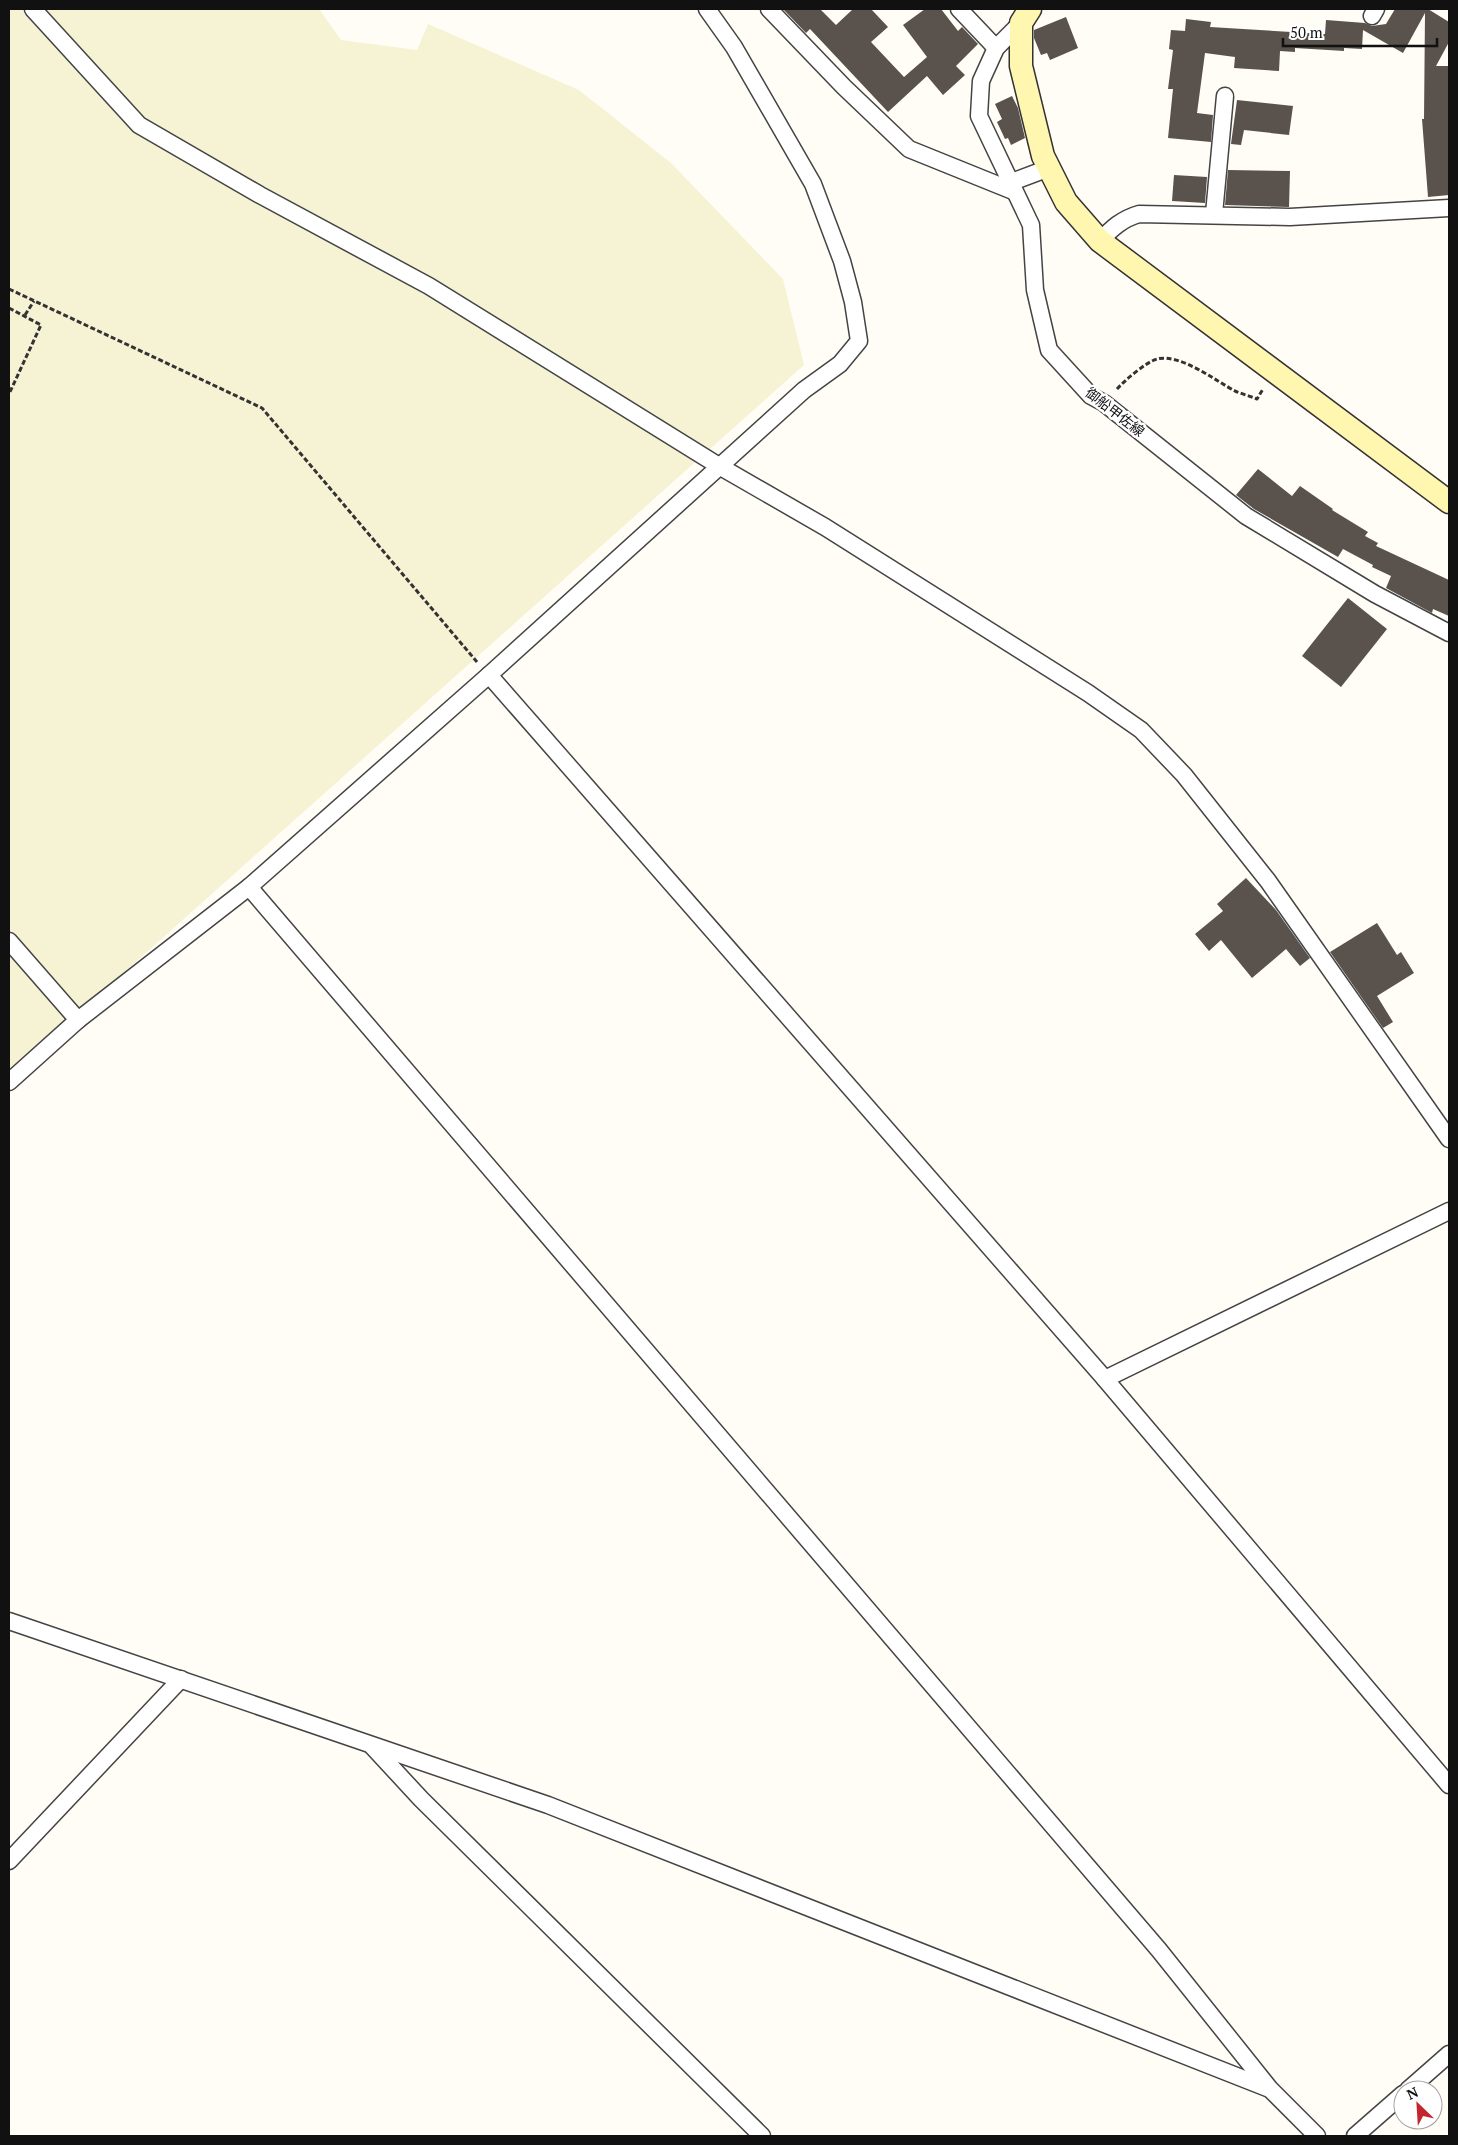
<svg xmlns="http://www.w3.org/2000/svg" width="1458" height="2145" font-family="'PT Serif','Noto Sans JP',serif">
<style>
.farmland{fill:#f6f3d4}
.building{fill:#5a524d}
.lines{fill:none;stroke-linecap:round;stroke-linejoin:round}
.minor-casing{stroke:#444;stroke-width:19}
.secondary-casing{stroke:#333;stroke-width:25}
.path{stroke:#333;stroke-width:3;stroke-dasharray:5 2.5;stroke-linecap:butt}
.minor{stroke:#fff;stroke-width:16}
.secondary{stroke:#fff6b0;stroke-width:22}
.labels{text-anchor:middle;stroke-width:5;stroke-linejoin:round;paint-order:stroke}
.street-label{font-size:14px;fill:#111;stroke:#fff}
</style>
<rect width="100%" height="100%" fill="#fffdf5"/>
<!-- farmland -->
<polygon class="farmland" points="9,9 319,9 341,40 417,50 428,24 579,90 671,163 783,279 804,365 9,1075"/>
<!-- building -->
<g class="building">
<polygon points="783,9 820,9 836,25 853,9 871,9 888,27 871,42 904,77 927,57 903,25 925,9 941,9 958,31 962,27 978,44 956,66 965,75 943,95 927,76 888,112 810,29 806,33"/>
<polygon points="1395,9 1428,9 1449,22 1449,42 1436,66 1449,66 1449,195 1428,197 1422,119 1424,119 1425,13 1403,53 1363,30 1362,49 1344,48 1344,51 1295,48 1295,52 1280,51 1279,71 1234,68 1235,57 1205,53 1197,113 1213,115 1211,142 1168,138 1173,89 1168,89 1173,50 1169,49 1171,30 1185,31 1186,19 1211,22 1210,27 1325,34 1326,20 1365,23 1372,26 1386,24"/>
<polygon points="1066,17 1078,48 1050,60 1047,53 1041,55 1034,38 1034,30"/>
<polygon points="1012,96 1018,108 1025,138 1011,145 1008,138 1005,139 997,122 1002,119 995,104"/>
<polygon points="1237,100 1293,106 1289,135 1244,130 1241,145 1231,144"/>
<polygon points="1228,170 1290,171 1289,207 1225,205"/>
<polygon points="1174,175 1207,177 1205,203 1172,201"/>
<polygon points="1258,469 1292,496 1300,486 1333,509 1332,510 1368,532 1365,536 1378,543 1376,546 1449,580 1449,616 1433,609 1432,613 1386,588 1391,576 1372,567 1373,565 1343,549 1338,557 1254,509 1236,495"/>
<polygon points="1348,598 1387,629 1341,687 1302,656"/>
<polygon points="1246,878 1276,910 1310,958 1300,966 1286,949 1252,978 1221,940 1209,951 1195,934 1223,911 1217,904"/>
<polygon points="1377,923 1397,955 1401,952 1414,973 1377,996 1393,1022 1383,1028 1330,952"/>
</g>
<g class="lines">
<!-- minor casing -->
<g class="minor-casing">
<g id="minor">
<polyline points="33,9 139,125 260,195 429,286 719,466 825,527 1088,693 1141,730 1184,775 1268,881 1449,1139"/>
<polyline points="769,9 844,87 909,149 1013,191"/>
<polyline points="959,9 996,48"/>
<polyline points="1372,16 1376,9"/>
<polyline points="1021,23 996,48 981,81 979,116 1031,225 1035,290 1049,350 1091,396 1104,403 1246,516 1375,594 1449,633"/>
<polyline points="1009,183 1049,168"/>
<polyline points="1214,214 1225,96"/>
<path d="M1100,241C1112,228 1122,219 1139,214L1290,217L1449,208"/>
<polyline points="489,675 1105,1379 1449,1211"/>
<polyline points="249,887 1159,1950 1270,2089 1317,2136"/>
<polyline points="9,941 78,1020"/>
<polyline points="9,1082 78,1020 249,887 489,675 804,390 840,364 859,341 853,302 842,261 813,184 734,47 707,9"/>
<polyline points="1105,1379 1449,1785"/>
<polyline points="9,1621 548,1805 1267,2088"/>
<polyline points="372,1746 421,1799 762,2136"/>
<polyline points="9,1861 181,1679"/>
<polyline points="1408,2090 1449,2054"/>
<polyline points="1355,2136 1403,2094"/>
</g>
</g>
<!-- secondary casing -->
<g class="secondary-casing">
<polyline id="secondary" points="1030,9 1021,23 1021,66 1043,156 1066,202 1100,241 1449,502"/>
</g>
<!-- path -->
<g class="path">
<polyline points="9,289 262,408 477,662"/>
<polyline points="9,308 41,325 9,394"/>
<polyline points="25,315 34,301"/>
<path d="M1117,389C1124,381 1146,362 1157,359C1180,353 1216,381 1235,391C1242,394 1250,396 1257,399L1263,389"/>
</g>
<!-- minor -->
<use href="#minor" class="minor"/>
<!-- secondary -->
<use href="#secondary" class="secondary"/>
</g>
<g class="labels">
<!-- street labels -->
<g class="street-label">
<text transform="translate(1115 412) rotate(38)" y="5">御船甲佐線</text>
</g>
</g>
<!-- border -->
<rect width="1458" height="2145" fill="none" stroke="#111111" stroke-width="20"/>
<!-- north arrow -->
<g transform="translate(1418 2105) rotate(335)"><circle r="24" fill="#ffffff" stroke="#a0a0a0"/>
<path d="M0-4L9 19L0 12L-9 19Z" fill="#c4262e"/>
<text y="-8" font-size="14" font-weight="bold" text-anchor="middle" fill="#111111">N</text>
</g>
<!-- scale -->
<path d="M1283 38v8h154v-8" fill="none" stroke="#111111" stroke-width="2.5"/>
<text x="1290" y="38" font-size="15" fill="#111111" stroke="#ffffff" stroke-width="4" paint-order="stroke">50 m</text>
</svg>
